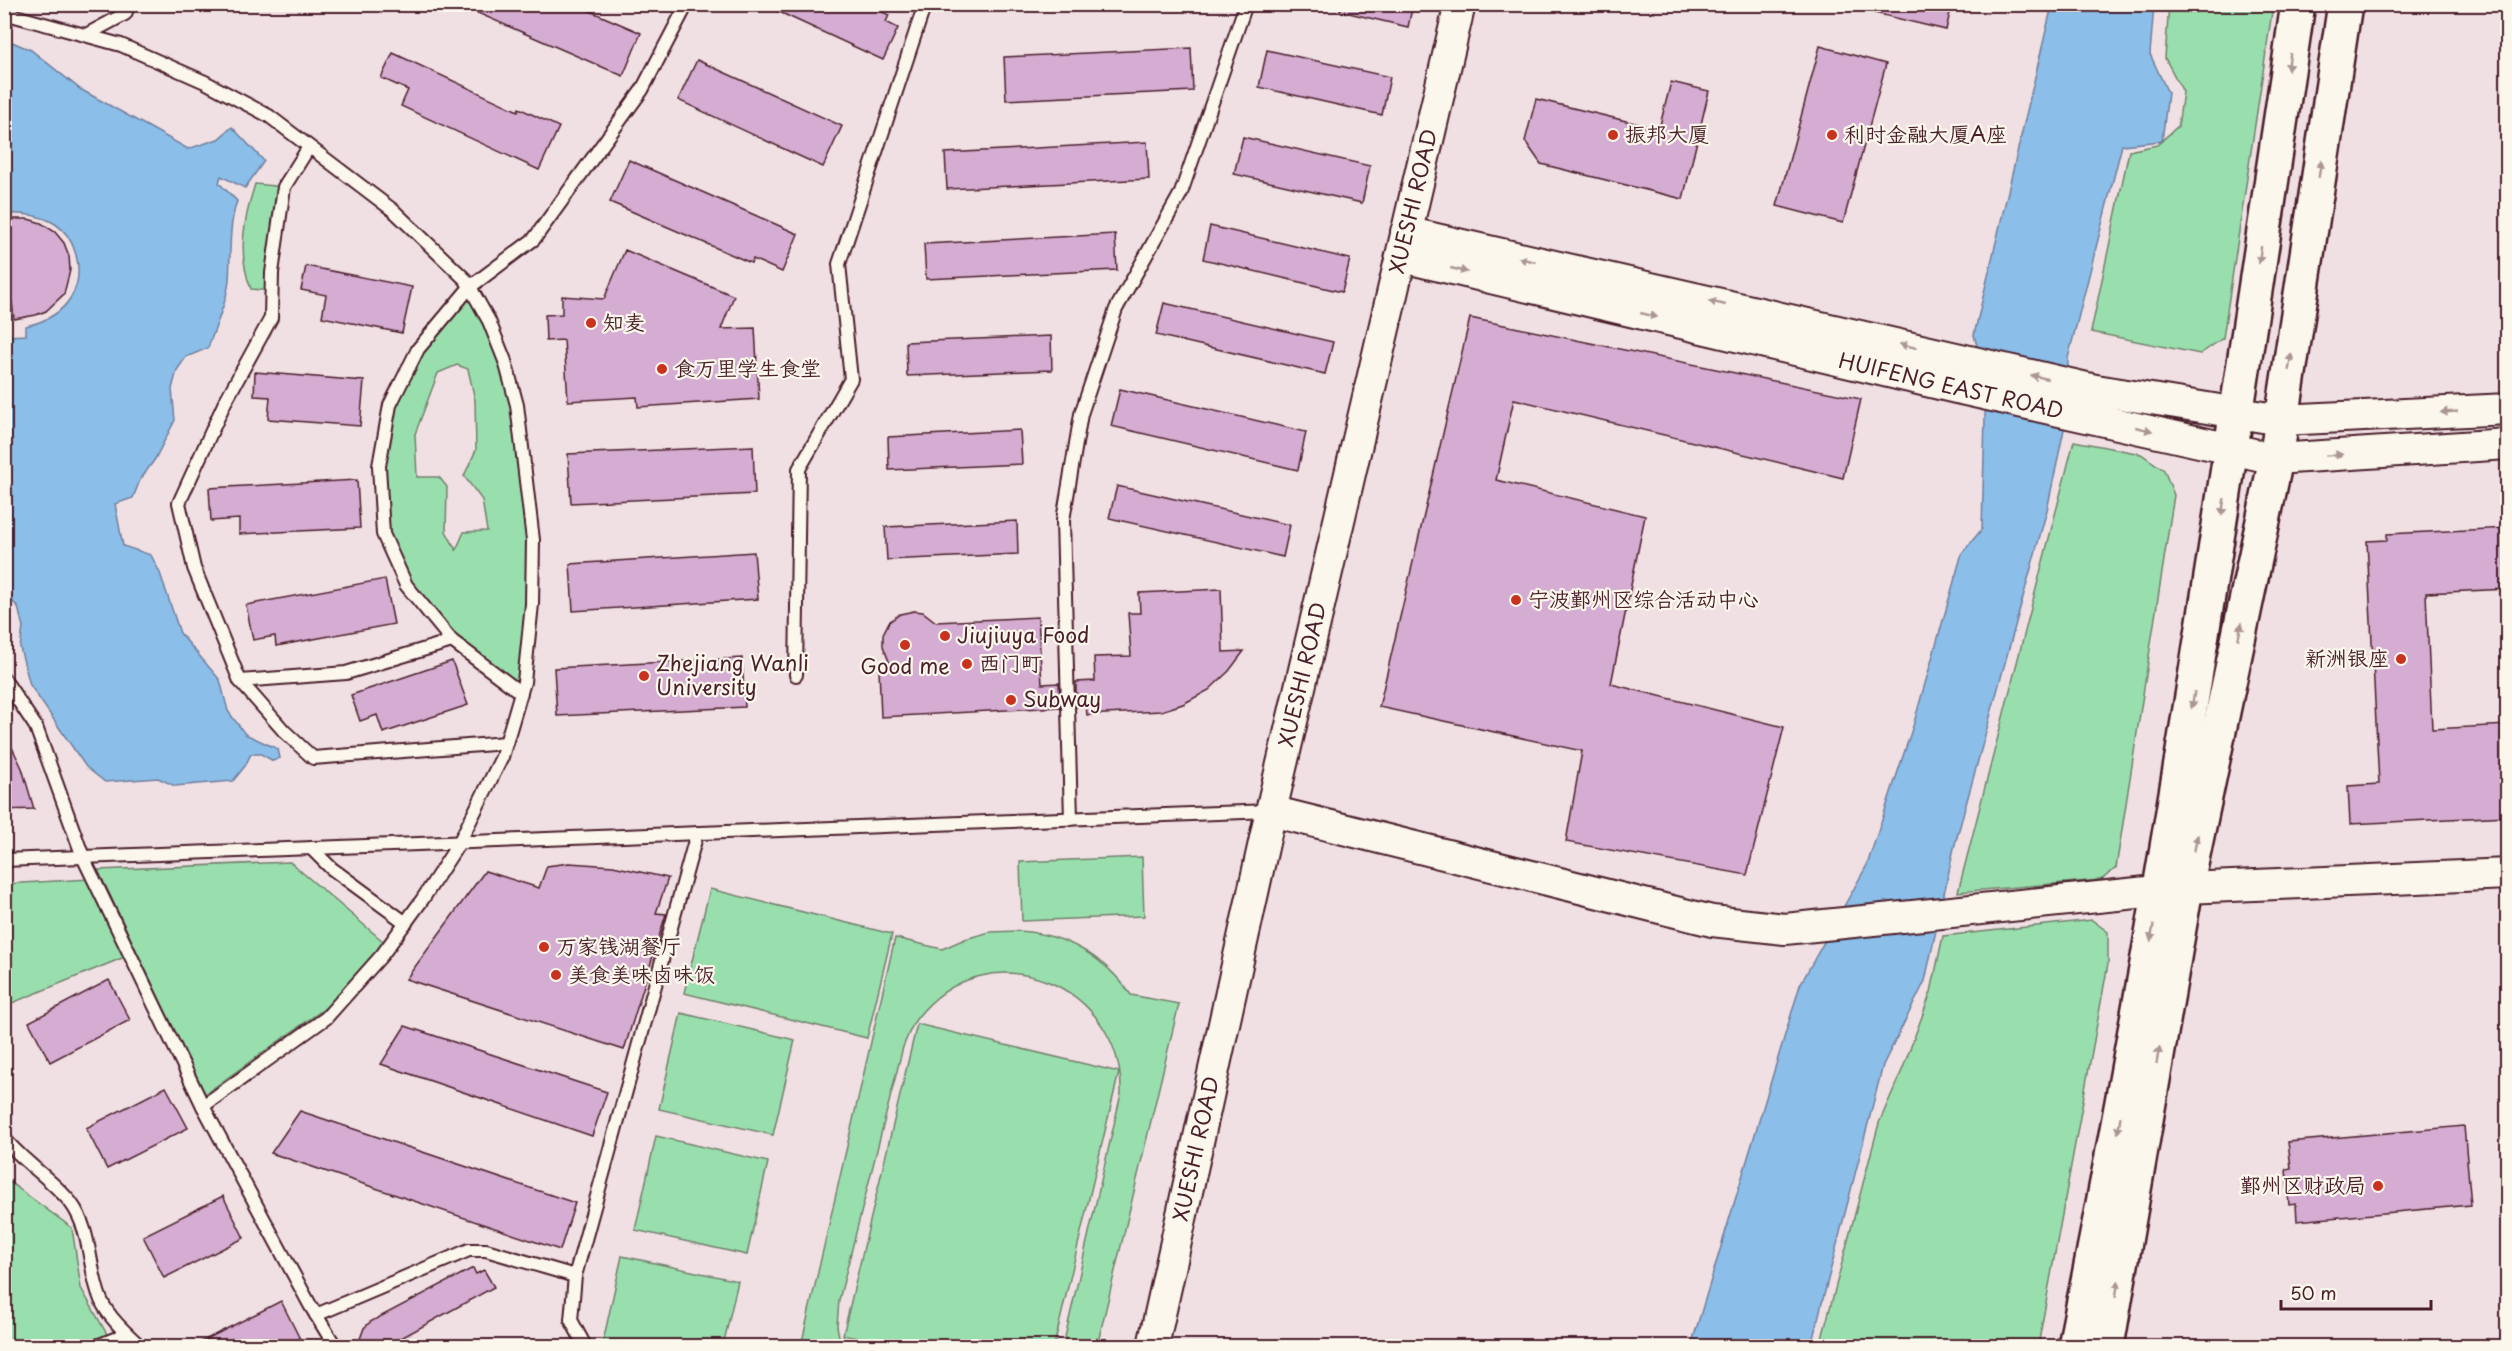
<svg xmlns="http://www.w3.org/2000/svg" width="2512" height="1351" font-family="'Playpen Sans','LXGW WenKai TC',sans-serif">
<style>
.green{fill:#99dfad;stroke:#727f6c;stroke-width:1.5;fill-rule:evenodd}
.water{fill:#8bbee8;stroke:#717e9c;stroke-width:1.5}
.building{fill:#d5acd2;stroke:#4a1f2b;stroke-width:1.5}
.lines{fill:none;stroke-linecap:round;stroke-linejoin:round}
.service-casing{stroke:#4a1f2b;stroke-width:16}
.tertiary-casing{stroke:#4a1f2b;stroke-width:34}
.secondary-casing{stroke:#4a1f2b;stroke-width:38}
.service{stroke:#fbf7ec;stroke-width:12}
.tertiary{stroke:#fbf7ec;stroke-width:30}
.secondary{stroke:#fbf7ec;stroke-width:33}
.oneway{fill:#ab9695}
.poi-dot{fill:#c8321e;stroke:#fbf7ec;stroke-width:2}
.labels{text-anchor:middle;stroke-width:4.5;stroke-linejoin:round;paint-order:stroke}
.poi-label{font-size:21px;fill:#4a1f2b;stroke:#fbf7ec;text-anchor:start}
.street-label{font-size:21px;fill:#4a1f2b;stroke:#fbf7ec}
</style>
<rect width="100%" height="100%" fill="#f0e0e4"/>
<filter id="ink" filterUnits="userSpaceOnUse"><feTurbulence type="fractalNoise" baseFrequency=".0167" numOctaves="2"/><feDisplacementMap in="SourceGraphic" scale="12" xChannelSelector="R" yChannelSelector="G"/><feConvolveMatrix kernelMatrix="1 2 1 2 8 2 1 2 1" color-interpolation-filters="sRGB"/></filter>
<g filter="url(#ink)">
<!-- green -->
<g class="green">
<polygon points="2169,5 2273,5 2223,338 2200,354 2091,332 2129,151 2157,145 2178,126 2183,92 2165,58"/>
<path d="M255,184L284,187L271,291L251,289C237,253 244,219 255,184Z"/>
<path d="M471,296L503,362L515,411L527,505L529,596L518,684L449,632L408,583L384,533L383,469L392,409L420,352ZM457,365L468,369L475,400L476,450L464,476L482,500L487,531L464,532L456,550L446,531L447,487L439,477H417L415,434L438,373Z"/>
<polygon points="2074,441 2141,454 2164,470 2174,495 2116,868 2101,880 1958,892"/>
<polygon points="1142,857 1144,916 1022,921 1020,862"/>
<polygon points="290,862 384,942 328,1006 205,1094 98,870"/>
<polygon points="90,879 127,956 5,1006 5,884"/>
<polygon points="710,889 892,934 867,1038 684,993"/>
<polygon points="2092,920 2108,932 2108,964 2038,1346 1820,1346 1879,1123 1903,1068 1931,992 1943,936"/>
<path d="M1019,931C1065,934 1104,956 1131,995L1179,1004L1097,1346H1063L1121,1094C1124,984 987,928 917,1018C911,1026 907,1038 903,1047L839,1300L837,1326L841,1346H801L895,938L942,949L965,939L990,932Z"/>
<polygon points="681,1013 795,1040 773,1135 659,1109"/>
<polygon points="917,1024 1119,1072 1054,1346 892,1346 843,1335"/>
<polygon points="656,1136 768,1162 747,1255 635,1230"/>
<polygon points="4,1178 72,1228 81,1288 108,1336 118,1346 5,1346"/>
<polygon points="622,1256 738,1281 723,1346 602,1346"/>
</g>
<!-- water -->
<g class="water">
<polygon points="2052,5 2154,5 2150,54 2168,93 2162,141 2122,145 2068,358 2066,420 2047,510 1954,848 1925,981 1883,1065 1811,1346 1691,1346 1800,985 1867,865 1913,726 1962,553 1982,529 1986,380 1974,335"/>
<path d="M5,39L31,50L80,89L188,149L218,139L232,127L264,161L245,188L221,176L219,183L237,201C228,228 231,252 229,280C227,302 215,327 208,348L186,357L177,370L172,389L175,420L155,459L140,480L133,498L115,504L123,546L151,555L160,573L180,633L220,680L228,711L245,734L278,749L280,758L273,761L261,754H251L245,766L233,781L175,786L158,778L105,782L86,767L30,685L20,648L23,627L18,607L5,594V336L26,335V326C44,322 61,314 71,297C86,272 76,234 50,221C35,214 20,213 5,214Z"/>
</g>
<!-- building -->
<g class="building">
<polygon points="457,4 574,4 641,33 623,76"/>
<polygon points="762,4 866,4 889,15 886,22 898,28 883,60"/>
<polygon points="1341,4 1413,4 1408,27 1340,11"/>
<polygon points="1867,4 1952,4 1946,30 1866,11"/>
<polygon points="1820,46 1886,64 1843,223 1777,206"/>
<polygon points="1191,48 1193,91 1006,100 1004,57"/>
<polygon points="1267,50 1390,77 1382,115 1259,87"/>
<polygon points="393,53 518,111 519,108 559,127 539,170 401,106 408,90 381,78"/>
<polygon points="697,60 842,126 823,167 678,100"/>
<polygon points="1671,82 1709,91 1683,199 1541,164 1525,141 1536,99 1659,129"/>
<polygon points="1243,137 1370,166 1362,203 1234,174"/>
<polygon points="1147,142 1149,179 947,189 945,153"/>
<polygon points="629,160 798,234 782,272 753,259 751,263 610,202"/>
<polygon points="4,219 28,219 41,223 55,232 64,243 69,256 70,270 64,294 46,311 36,315 14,319 12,302 4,303"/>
<polygon points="1210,226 1350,259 1342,292 1203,259"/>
<polygon points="1115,234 1117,270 926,279 924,244"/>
<polygon points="625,250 734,296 721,329 755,328 759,399 638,407 637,397 568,401 564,340 546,341 545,315 562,314 562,296 604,299"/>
<polygon points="306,266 412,287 402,333 322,317 326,295 301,290"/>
<polygon points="1164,303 1333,342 1325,374 1156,335"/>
<polygon points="1470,318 1861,399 1843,478 1514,399 1496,480 1645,516 1611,684 1784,727 1747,875 1566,842 1582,751 1379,707"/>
<polygon points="1051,336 1052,370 907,376 906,342"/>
<polygon points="255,372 364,381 360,426 268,419 270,397 254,396"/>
<polygon points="1120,389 1306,432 1298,470 1111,426"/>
<polygon points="1020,430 1022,464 889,470 888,437"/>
<polygon points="753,446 755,494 571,503 568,454"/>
<polygon points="357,480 360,528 239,534 239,519 211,521 209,488"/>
<polygon points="1117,486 1290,525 1283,557 1109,518"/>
<polygon points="1017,521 1018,554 887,560 885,527"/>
<polygon points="2508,528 2508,589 2426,593 2432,729 2508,725 2508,816 2350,824 2348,786 2379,784 2367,541 2387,540 2387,534"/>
<polygon points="754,552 758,599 573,611 570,564"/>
<polygon points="385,579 394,624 276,646 275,636 253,640 246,605"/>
<polygon points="1221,589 1223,652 1244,651 1229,671 1209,690 1183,704 1161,711 1087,715 1086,706 1076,707 1076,682 1095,681 1094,657 1131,656 1128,613 1140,613 1139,593"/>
<polygon points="914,611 923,612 936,622 1038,617 1042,684 1059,683 1060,707 881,717 879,669 892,669 883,646 883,634 889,622 900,614"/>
<polygon points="742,658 745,707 557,716 554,668"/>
<polygon points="452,661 468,705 383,733 377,715 360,721 351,695"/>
<polygon points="4,731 22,768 34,809 4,810"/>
<polygon points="569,863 613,866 668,878 656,913 666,914 624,1050 406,979 485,871 539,888 547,866"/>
<polygon points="109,980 130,1020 50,1062 29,1022"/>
<polygon points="405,1026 607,1092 592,1136 381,1064"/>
<polygon points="166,1087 188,1128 107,1169 86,1128"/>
<polygon points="300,1111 575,1203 560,1250 271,1153"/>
<polygon points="2464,1126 2471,1205 2297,1221 2296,1204 2289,1205 2286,1169 2291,1168 2288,1142"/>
<polygon points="223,1196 244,1238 164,1278 143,1236"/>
<polygon points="473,1268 476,1274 484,1270 494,1287 385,1347 357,1347 364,1328 370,1322"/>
<polygon points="281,1301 304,1347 191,1347"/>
</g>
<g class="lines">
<!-- service casing -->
<g class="service-casing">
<g id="service">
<polyline points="4,13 121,45 205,82 269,116 394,211 466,280 489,321 505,361 517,405 533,540 532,604 524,682 502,757 459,843 422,900 382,955 326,1018 203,1106"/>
<polyline points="86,35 125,14 129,4"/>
<polyline points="452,641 346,673 240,681 284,731 313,758 506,743"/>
<polyline points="796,675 799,469 851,379 839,264 925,4"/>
<polyline points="4,679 36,727 83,857 203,1106 310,1305 335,1346"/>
<polyline points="240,681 194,568 179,503 225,402 271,318 272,273 284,187 309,147"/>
<polyline points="521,693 452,641 406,585 383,534 379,466 390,405 418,349 470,287 534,239 642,90 687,4"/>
<polyline points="1071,819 1063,520 1081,414 1116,309 1181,193 1246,4"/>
<polyline points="311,848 331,868 406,923"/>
<polyline points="4,860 1270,811"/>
<path d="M4,1138C23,1162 52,1179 71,1203C92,1231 88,1269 101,1300C108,1317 127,1334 140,1346"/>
<polyline points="316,1315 469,1250 486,1250 575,1276"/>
<polyline points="97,1346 127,1334"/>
<polyline points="585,1346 571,1320 575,1276 697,833"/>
</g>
</g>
<!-- tertiary casing -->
<g class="tertiary-casing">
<g id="tertiary">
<polyline points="1406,232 2096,390 2281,420 2508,409"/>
<path id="s1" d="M1402,257L1956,388L2276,459L2508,444"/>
<polyline points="1271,811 1712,921 1785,929 2186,888 2508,874"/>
<path id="s2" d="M1153,1346L1271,811L1460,4"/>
</g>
</g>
<!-- secondary casing -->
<g class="secondary-casing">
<g id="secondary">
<path d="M2075,1346C2165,902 2231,453 2298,4"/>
<polyline points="2107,1346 2186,888 2276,459 2345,4"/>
</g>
</g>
<!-- service -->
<use href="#service" class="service"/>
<!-- tertiary -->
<use href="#tertiary" class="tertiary"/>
<!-- secondary -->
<use href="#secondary" class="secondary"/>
</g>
<!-- one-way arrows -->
<defs><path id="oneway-solid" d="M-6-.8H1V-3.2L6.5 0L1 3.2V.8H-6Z" transform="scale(1.5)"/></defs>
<g class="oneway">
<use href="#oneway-solid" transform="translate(2289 62) rotate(98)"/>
<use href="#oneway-solid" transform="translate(2320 169) rotate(-81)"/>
<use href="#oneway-solid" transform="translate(2260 255) rotate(98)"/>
<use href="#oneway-solid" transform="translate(1527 260) rotate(-167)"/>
<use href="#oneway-solid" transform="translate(1459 270) rotate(13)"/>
<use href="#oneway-solid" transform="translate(1717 303) rotate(-167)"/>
<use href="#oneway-solid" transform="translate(1649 315) rotate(13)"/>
<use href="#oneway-solid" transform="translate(1908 346) rotate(-167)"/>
<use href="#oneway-solid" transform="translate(2290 362) rotate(-81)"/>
<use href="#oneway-solid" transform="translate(2039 377) rotate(-167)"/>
<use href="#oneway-solid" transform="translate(2449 412) rotate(177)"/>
<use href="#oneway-solid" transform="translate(2144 429) rotate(13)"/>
<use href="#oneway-solid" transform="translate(2334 455) rotate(-4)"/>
<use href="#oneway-solid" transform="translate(2223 507) rotate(99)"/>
<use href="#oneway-solid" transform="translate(2240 631) rotate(-78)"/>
<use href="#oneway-solid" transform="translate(2193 700) rotate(100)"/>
<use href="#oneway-solid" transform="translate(2196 843) rotate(-78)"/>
<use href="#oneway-solid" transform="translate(2152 933) rotate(100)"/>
<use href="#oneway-solid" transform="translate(2158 1055) rotate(-80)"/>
<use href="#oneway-solid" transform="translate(2119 1125) rotate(100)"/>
<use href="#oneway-solid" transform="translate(2117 1289) rotate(-80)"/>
</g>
</g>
<!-- markers -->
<g class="poi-dot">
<circle cx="1613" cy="135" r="6"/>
<circle cx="1832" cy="135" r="6"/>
<circle cx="591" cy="323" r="6"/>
<circle cx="662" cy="369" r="6"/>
<circle cx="1516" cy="600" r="6"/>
<circle cx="945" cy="636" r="6"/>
<circle cx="905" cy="645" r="6"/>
<circle cx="2401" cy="659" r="6"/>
<circle cx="967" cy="664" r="6"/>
<circle cx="644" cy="676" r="6"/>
<circle cx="1011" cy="700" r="6"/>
<circle cx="544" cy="947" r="6"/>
<circle cx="556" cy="975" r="6"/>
<circle cx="2378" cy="1186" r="6"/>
</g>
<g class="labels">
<!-- poi labels -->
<g class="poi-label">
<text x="1625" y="142">振邦大厦</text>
<text x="1844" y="142">利时金融大厦A座</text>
<text x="603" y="330">知麦</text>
<text x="674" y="376">食万里学生食堂</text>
<text x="1528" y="607">宁波鄞州区综合活动中心</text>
<text x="957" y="643">Jiujiuya Food</text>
<text x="2389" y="666" text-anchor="end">新洲银座</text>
<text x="656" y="671">Zhejiang Wanli<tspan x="656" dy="24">University</tspan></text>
<text x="979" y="671">西门町</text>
<text x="905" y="674" text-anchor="middle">Good me</text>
<text x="1023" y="707">Subway</text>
<text x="556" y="954">万家钱湖餐厅</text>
<text x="568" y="982">美食美味卤味饭</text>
<text x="2366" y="1193" text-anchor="end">鄞州区财政局</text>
</g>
<!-- street labels -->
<g class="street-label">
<text dy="7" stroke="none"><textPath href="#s2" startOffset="1174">XUESHI ROAD</textPath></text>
<text dy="7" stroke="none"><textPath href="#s1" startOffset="564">HUIFENG EAST ROAD</textPath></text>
<text dy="7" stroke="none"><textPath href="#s2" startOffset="688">XUESHI ROAD</textPath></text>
<text dy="7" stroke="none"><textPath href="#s2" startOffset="202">XUESHI ROAD</textPath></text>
</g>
</g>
<!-- margin -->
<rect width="2512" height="1351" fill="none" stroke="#fbf7ec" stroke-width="24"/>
<rect x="12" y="12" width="2488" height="1327" fill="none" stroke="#4a1f2b" stroke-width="2" filter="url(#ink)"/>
<!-- scale -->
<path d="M2281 1300v9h150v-9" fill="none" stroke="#4a1f2b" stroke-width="3"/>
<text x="2290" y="1300" font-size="18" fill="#4a1f2b" stroke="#fbf7ec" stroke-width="4.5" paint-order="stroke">50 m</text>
</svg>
